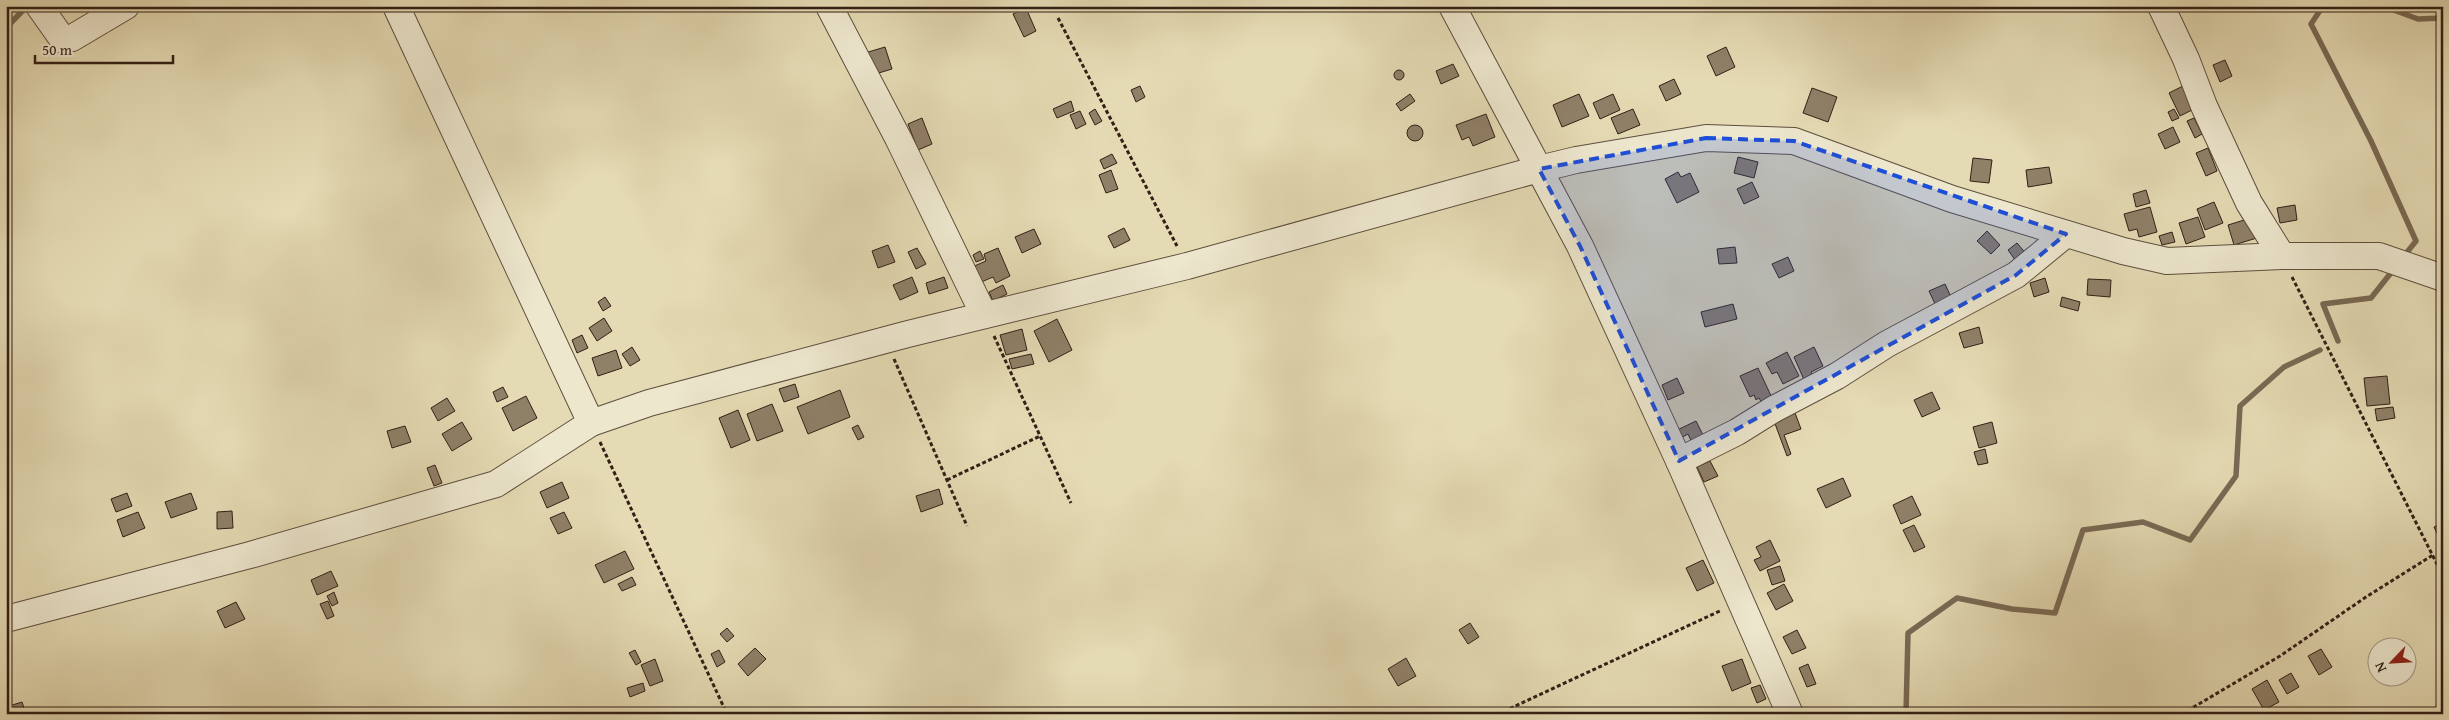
<svg xmlns="http://www.w3.org/2000/svg" width="2449" height="720" font-family="'Gentium Book Plus',serif">
<style>
.lines{fill:none;stroke-linecap:round;stroke-linejoin:round}
.stream{stroke:#796954;stroke-width:5.5}
.building{fill:#8f8068;stroke:#331f16}
.minor-casing{stroke:#5f4e3d;stroke-width:28}
.path{stroke:#331f16;stroke-width:3;stroke-dasharray:4 2.5;stroke-linecap:butt}
.minor{stroke:#ede7ce;stroke-width:26}
.marked{fill:#1d4ed8;fill-opacity:0.2;stroke:#1d4ed8;stroke-width:4;stroke-dasharray:10 6;stroke-linejoin:round}
</style>
<rect width="100%" height="100%" fill="#e4dab3"/>
<filter id="stains"><feTurbulence type="fractalNoise" baseFrequency=".004" numOctaves="4"/><feColorMatrix values="0 0 0 0 .2 0 0 0 0 .09 0 0 0 0 .02 0 0 0 .5 -.17"/></filter>
<radialGradient id="worn" r=".72"><stop offset=".6" stop-color="#630" stop-opacity="0"/><stop offset="1" stop-color="#630" stop-opacity=".3"/></radialGradient>
<g class="lines">
<!-- stream -->
<g class="stream">
<polyline points="2323,6 2311,24 2371,141 2416,241 2404,256"/>
<polyline points="2383,6 2418,19 2443,18"/>
<polyline points="6,28 27,6"/>
<polyline points="2338,341 2323,304 2371,298 2394,269"/>
<polyline points="1906,714 1908,633 1957,598 2012,609 2055,613 2083,530 2143,522 2190,540 2236,476 2240,406 2284,367 2320,350"/>
</g>
</g>
<!-- building -->
<g class="building">
<polygon points="1026,8 1036,31 1024,37 1013,14"/>
<polygon points="885,47 892,69 872,75 865,53"/>
<polygon points="1726,47 1735,67 1716,76 1707,56"/>
<polygon points="2225,60 2232,76 2220,82 2213,65"/>
<polygon points="1453,64 1459,76 1441,84 1436,71"/>
<circle cx="1399" cy="75" r="5"/>
<polygon points="1674,79 1681,94 1666,101 1659,86"/>
<polygon points="2185,85 2196,108 2180,116 2169,93"/>
<polygon points="1140,86 1145,97 1136,102 1131,90"/>
<polygon points="1812,88 1837,97 1828,122 1803,113"/>
<polygon points="1410,94 1415,101 1401,111 1396,104"/>
<polygon points="1579,94 1589,116 1562,127 1553,105"/>
<polygon points="1613,94 1620,110 1600,119 1593,103"/>
<polygon points="1071,101 1074,111 1057,118 1053,109"/>
<polygon points="1095,109 1102,121 1095,125 1089,113"/>
<polygon points="1633,109 1640,125 1618,134 1611,118"/>
<polygon points="2174,109 2179,118 2172,121 2168,112"/>
<polygon points="1080,111 1086,124 1076,129 1070,115"/>
<polygon points="1486,114 1495,137 1473,146 1469,137 1462,140 1456,125"/>
<polygon points="922,118 932,144 918,150 908,124"/>
<polygon points="2194,118 2202,134 2195,138 2187,121"/>
<circle cx="1415" cy="133" r="8"/>
<polygon points="2173,127 2180,142 2165,149 2158,134"/>
<polygon points="2208,148 2217,171 2206,176 2196,153"/>
<polygon points="1112,154 1117,163 1104,169 1100,160"/>
<polygon points="1738,157 1758,162 1754,178 1734,173"/>
<polygon points="1973,158 1992,160 1989,183 1970,181"/>
<polygon points="2049,167 2052,183 2028,187 2026,170"/>
<polygon points="1111,170 1118,189 1106,193 1099,175"/>
<polygon points="1678,172 1681,177 1690,173 1699,192 1677,203 1665,179"/>
<polygon points="1752,182 1759,197 1744,204 1737,189"/>
<polygon points="2146,190 2150,203 2136,207 2133,194"/>
<polygon points="2214,202 2223,223 2205,230 2197,209"/>
<polygon points="2295,205 2297,220 2280,223 2277,208"/>
<polygon points="2150,207 2157,232 2139,237 2137,229 2129,231 2124,214"/>
<polygon points="2198,217 2205,237 2186,244 2179,223"/>
<polygon points="2254,217 2260,237 2234,245 2228,225"/>
<polygon points="1124,228 1130,240 1114,248 1108,236"/>
<polygon points="1034,229 1041,244 1022,253 1015,237"/>
<polygon points="1987,231 2000,245 1991,254 1977,241"/>
<polygon points="2172,232 2175,242 2162,245 2159,236"/>
<polygon points="2017,243 2028,256 2018,264 2008,250"/>
<polygon points="888,245 895,262 878,268 872,251"/>
<polygon points="1735,247 1737,263 1719,264 1717,249"/>
<polygon points="917,248 926,264 916,269 908,252"/>
<polygon points="998,248 1010,276 996,283 993,277 979,283 972,267 986,261 984,254"/>
<polygon points="980,251 984,259 976,262 973,255"/>
<polygon points="1788,257 1794,271 1779,278 1772,264"/>
<polygon points="912,277 918,292 900,300 893,285"/>
<polygon points="944,277 948,288 929,294 926,283"/>
<polygon points="2045,278 2049,292 2034,297 2030,283"/>
<polygon points="2088,279 2111,280 2110,297 2087,295"/>
<polygon points="1945,284 1952,299 1936,306 1929,291"/>
<polygon points="1003,285 1007,294 993,301 989,292"/>
<polygon points="605,297 611,306 603,311 598,302"/>
<polygon points="2062,297 2080,302 2078,311 2060,306"/>
<polygon points="1733,304 1737,319 1705,327 1701,312"/>
<polygon points="604,318 612,331 597,341 589,328"/>
<polygon points="1057,319 1072,350 1049,362 1034,331"/>
<polygon points="1979,327 1983,343 1964,348 1959,333"/>
<polygon points="1022,329 1027,350 1006,355 1000,335"/>
<polygon points="582,335 588,348 577,353 572,340"/>
<polygon points="632,347 640,360 630,366 622,354"/>
<polygon points="1814,347 1823,366 1811,372 1814,377 1805,382 1794,357"/>
<polygon points="616,350 622,368 598,376 592,358"/>
<polygon points="1787,352 1799,376 1783,384 1777,372 1772,374 1766,363"/>
<polygon points="1031,354 1034,364 1012,369 1009,359"/>
<polygon points="1758,368 1773,400 1763,405 1759,398 1756,400 1754,395 1750,397 1740,376"/>
<polygon points="2387,376 2390,404 2367,406 2364,378"/>
<polygon points="1677,378 1684,393 1668,400 1662,385"/>
<polygon points="795,384 799,397 784,402 779,389"/>
<polygon points="503,387 508,397 497,402 493,392"/>
<polygon points="840,390 850,417 808,434 797,407"/>
<polygon points="1932,392 1940,409 1922,417 1914,400"/>
<polygon points="526,396 537,418 513,431 502,408"/>
<polygon points="447,398 455,411 438,421 431,408"/>
<polygon points="772,404 783,431 757,441 747,414"/>
<polygon points="2393,407 2395,418 2377,421 2375,409"/>
<polygon points="738,410 750,440 731,448 719,418"/>
<polygon points="1795,413 1801,429 1784,435 1791,454 1787,456 1774,421"/>
<polygon points="1696,421 1705,439 1693,445 1688,434 1677,440 1673,432"/>
<polygon points="462,422 472,439 452,451 442,434"/>
<polygon points="1992,422 1997,443 1979,448 1973,427"/>
<polygon points="858,425 864,437 858,440 852,428"/>
<polygon points="405,426 411,442 392,448 387,431"/>
<polygon points="1985,449 1988,463 1978,465 1974,452"/>
<polygon points="1710,461 1718,476 1704,482 1697,467"/>
<polygon points="435,465 442,483 434,486 427,468"/>
<polygon points="1843,478 1851,496 1826,508 1817,489"/>
<polygon points="562,482 569,498 547,508 540,492"/>
<polygon points="939,489 943,504 921,512 916,496"/>
<polygon points="127,493 132,506 116,512 111,499"/>
<polygon points="191,493 197,509 171,518 165,502"/>
<polygon points="1912,496 1921,515 1901,524 1893,505"/>
<polygon points="232,511 233,528 217,529 217,512"/>
<polygon points="138,512 145,528 123,537 117,520"/>
<polygon points="564,512 572,528 558,534 550,518"/>
<polygon points="2443,523 2443,541 2441,542 2434,527"/>
<polygon points="1914,525 1925,547 1914,552 1903,530"/>
<polygon points="1770,540 1780,561 1760,571 1754,560 1761,557 1756,547"/>
<polygon points="625,551 634,569 604,583 595,565"/>
<polygon points="1703,560 1714,583 1697,591 1686,568"/>
<polygon points="1780,566 1785,581 1772,585 1767,570"/>
<polygon points="331,571 338,586 317,595 311,580"/>
<polygon points="632,577 636,585 622,591 618,584"/>
<polygon points="1784,584 1793,601 1776,610 1767,593"/>
<polygon points="334,592 338,603 332,606 327,596"/>
<polygon points="328,601 334,616 327,619 320,604"/>
<polygon points="236,602 245,619 225,628 217,611"/>
<polygon points="1470,623 1479,637 1468,644 1459,630"/>
<polygon points="727,628 734,636 727,642 720,634"/>
<polygon points="1797,630 1806,648 1792,654 1783,637"/>
<polygon points="755,648 766,659 748,676 738,664"/>
<polygon points="2321,649 2332,667 2319,675 2308,656"/>
<polygon points="635,650 641,662 636,665 629,653"/>
<polygon points="719,650 725,662 717,667 711,654"/>
<polygon points="1406,658 1416,676 1398,686 1388,669"/>
<polygon points="655,659 663,681 650,686 641,665"/>
<polygon points="1742,659 1751,683 1732,691 1722,666"/>
<polygon points="1808,664 1816,684 1807,687 1799,668"/>
<polygon points="2291,673 2299,687 2287,694 2279,680"/>
<polygon points="2267,680 2279,702 2264,710 2252,689"/>
<polygon points="643,683 645,691 630,697 627,688"/>
<polygon points="1760,685 1766,699 1757,703 1751,688"/>
<polygon points="22,702 26,714 6,714 6,707"/>
</g>
<g class="lines">
<!-- minor casing -->
<g class="minor-casing">
<g id="minor">
<polyline points="39,6 63,40 72,38 126,6"/>
<polyline points="396,6 591,423"/>
<polyline points="829,6 898,138 984,315"/>
<polyline points="1452,6 1580,246 1679,461 1790,714"/>
<polyline points="2161,6 2186,59 2204,106 2249,203 2282,256"/>
<polyline points="1679,461 1737,432 1774,409 1837,376 1887,344 2016,275 2066,234"/>
<polyline points="6,619 250,555 496,484 591,423 649,403 908,334 1187,266 1539,169 1576,160 1706,138 1794,141 1952,199 2123,251 2167,261 2282,256 2379,256 2443,278"/>
</g>
</g>
<!-- path -->
<g class="path">
<polyline points="1058,18 1177,246"/>
<polyline points="2292,277 2443,576"/>
<polyline points="994,336 1071,503"/>
<polyline points="894,359 967,526"/>
<polyline points="600,442 727,714"/>
<polyline points="947,480 1040,436"/>
<polyline points="1498,714 1722,610"/>
<polyline points="2182,714 2280,656 2366,597 2433,555"/>
</g>
<!-- minor -->
<use href="#minor" class="minor"/>
</g>
<!-- marked area -->
<path class="marked" d="M1706,138L1794,141L2066,234L2016,275L1679,461L1580,246L1539,169Z"/>
<!-- margin -->
<rect width="2449" height="720" fill="none" stroke="#e4dab3" stroke-width="25"/>
<rect x="8" y="8" width="2434" height="705" fill="none" stroke="#331f16" stroke-width="2.5"/>
<rect x="12" y="12" width="2424" height="695" fill="none" stroke="#331f16"/>
<!-- north arrow -->
<g transform="translate(2392 662) rotate(245)"><circle r="24" fill="#ede7ce" stroke="#a39784"/>
<path d="M0-4L9 19L0 12L-9 19Z" fill="#8f2418"/>
<text y="-8" font-size="14" font-weight="bold" text-anchor="middle" fill="#331f16">N</text>
</g>
<!-- scale -->
<path d="M35 55v8h138v-8" fill="none" stroke="#331f16" stroke-width="2.5"/>
<text x="42" y="55" font-size="15" fill="#331f16" stroke="#ede7ce" stroke-width="4" paint-order="stroke">50 m</text>
<rect width="100%" height="100%" filter="url(#stains)"/>
<rect width="100%" height="100%" fill="url(#worn)"/>
</svg>
